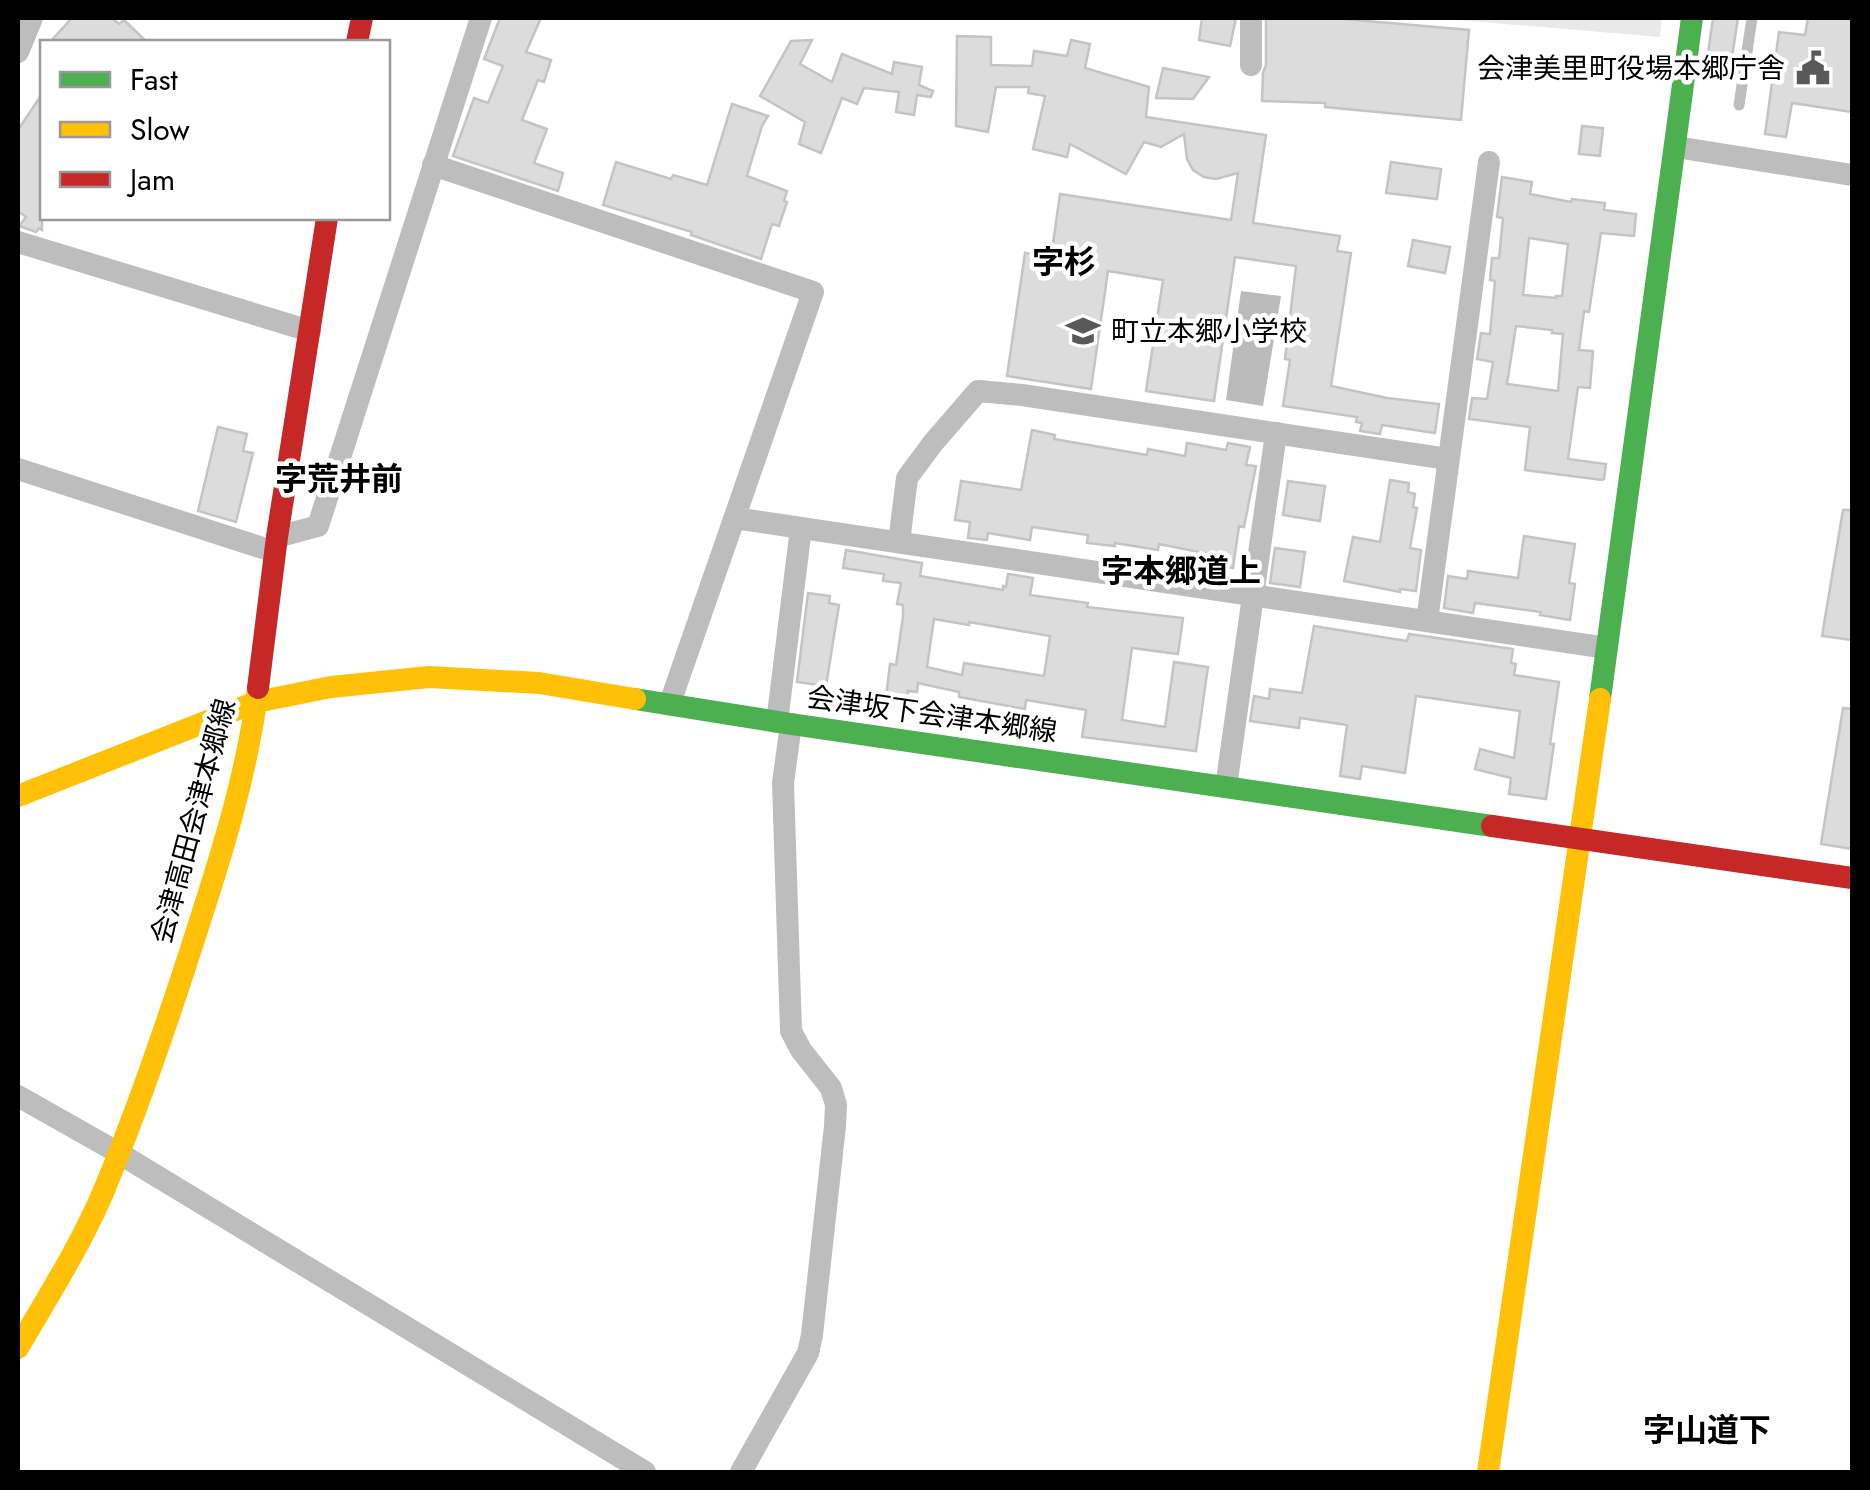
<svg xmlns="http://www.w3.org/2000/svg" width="1870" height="1490" font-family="Jost,'Noto Sans JP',sans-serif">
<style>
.green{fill:#e9e9e9}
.water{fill:#bbb}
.building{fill:#dcdcdc;stroke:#c4c4c4;stroke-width:2.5;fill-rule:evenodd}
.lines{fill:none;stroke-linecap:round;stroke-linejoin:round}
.lane{stroke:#bdbdbd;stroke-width:11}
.street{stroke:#bdbdbd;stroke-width:22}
.fast{stroke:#4caf50;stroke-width:22}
.slow{stroke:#ffc107;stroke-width:22}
.jam{stroke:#c62828;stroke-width:22}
.labels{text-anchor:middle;stroke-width:9;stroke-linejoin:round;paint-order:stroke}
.poi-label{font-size:28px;fill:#000;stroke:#fff;text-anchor:end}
.street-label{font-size:28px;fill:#000;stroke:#fff}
.quarter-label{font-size:32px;font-weight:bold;fill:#000;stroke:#fff}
</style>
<rect width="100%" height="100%" fill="#fff"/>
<!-- green -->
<polygon class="green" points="1434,18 1662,18 1660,37"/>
<!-- water -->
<polygon class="water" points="1241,291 1281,296 1263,406 1226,400"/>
<!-- building -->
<g class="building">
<polygon points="72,18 112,18 119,24 124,20 147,42 50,42"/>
<polygon points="500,18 541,18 526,52 551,60 544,82 538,80 522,120 547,129 534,163 563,173 558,191 453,156 474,98 488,103 503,66 484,59"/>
<polygon points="1202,18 1236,18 1230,46 1199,40"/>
<polygon points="1266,18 1333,18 1469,30 1461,120 1325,107 1325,103 1262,101 1263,73 1266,65"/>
<polygon points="1713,18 1738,18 1729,77 1705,74"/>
<polygon points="1808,18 1852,18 1852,112 1792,103 1786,137 1765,134 1779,32 1805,35"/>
<polygon points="957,36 991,37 991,65 1032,66 1034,51 1067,56 1071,40 1090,44 1085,68 1149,87 1146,117 1266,135 1253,223 1340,236 1337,251 1351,253 1331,386 1387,398 1439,404 1435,433 1382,425 1380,434 1360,431 1362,423 1356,422 1357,417 1283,406 1290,360 1285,359 1296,266 1235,257 1214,401 1146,391 1163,280 1108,271 1091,389 1007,376 1025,253 1051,257 1060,194 1231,220 1238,173 1216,179 1204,177 1193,170 1187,159 1184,134 1161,147 1144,142 1126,174 1070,144 1067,157 1033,149 1045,96 1028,93 1029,87 996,87 988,132 956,126"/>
<polygon points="812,40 800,64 832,82 842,54 892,74 894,62 922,67 919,85 933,91 931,97 917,95 914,115 896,112 899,92 864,88 857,104 842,98 821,153 799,144 805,122 760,96 791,41"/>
<polygon points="1163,68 1209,77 1193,99 1156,98"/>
<polygon points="42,94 42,230 39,228 36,232 19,226 26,217 18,211 18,130"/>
<polygon points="732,104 768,116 762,126 747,176 787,191 784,201 787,202 779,226 772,224 761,259 691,235 692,232 603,205 616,162 671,179 673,175 707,185"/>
<polygon points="1582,126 1603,128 1600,156 1579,154"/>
<polygon points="1391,162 1441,169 1437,199 1386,193"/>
<path d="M1502,177L1532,182L1530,194L1571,202L1572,199L1605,203L1604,210L1636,214L1634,236L1601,233L1589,312L1584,311L1579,350L1593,351L1590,388L1578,387L1568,459L1606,464L1604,479L1602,480L1525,470L1530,427L1469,419L1472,398L1487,399L1493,362L1477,359L1481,333L1490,334L1495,281L1490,280L1492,258H1499L1503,218L1497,217ZM1529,238L1568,244L1562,296H1556V298L1523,295ZM1516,326L1552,330V333L1563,334L1558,391L1507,384Z"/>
<polygon points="1413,240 1450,247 1445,273 1408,266"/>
<polygon points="218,427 247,434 243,451 253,453 236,522 198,511"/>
<polygon points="1032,430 1055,435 1054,439 1147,455 1148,449 1185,456 1187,443 1226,450 1228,443 1250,447 1246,465 1256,466 1244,527 1239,526 1233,568 1207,564 1209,554 1159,544 1158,550 1115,543 1115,546 1087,543 1088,535 1032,527 1030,540 988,533 987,540 968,538 970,522 955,520 961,481 1021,490"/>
<polygon points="1390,480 1409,483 1408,492 1415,494 1413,507 1417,508 1410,548 1421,550 1416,591 1400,589 1400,592 1344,581 1353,537 1380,542"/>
<polygon points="1288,481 1325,486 1320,521 1283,515"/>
<polygon points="1843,510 1852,510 1852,640 1822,636"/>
<polygon points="1524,536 1575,544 1569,583 1575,584 1570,620 1540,615 1541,612 1475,603 1473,613 1444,608 1448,576 1467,579 1468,571 1518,578"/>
<polygon points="1275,548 1305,552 1300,587 1270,583"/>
<path d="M846,550L922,563L920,576L1003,590V586L1006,587L1008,574L1033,578L1030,595L1088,603L1087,607L1183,618L1178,654L1132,648L1122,720L1165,727L1174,662L1208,667L1196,751L1082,737L1086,710L1026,700L1025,709L959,697V692L918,683L917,692L908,691L907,701L886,697L890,664L896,665L903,617V605L897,604L901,583L883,581L884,574L843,568ZM934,619L969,625V622L1050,636L1044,676L964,663L962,675L927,667Z"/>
<polygon points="808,593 830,596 829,603 839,605 826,686 797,682"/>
<polygon points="1314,626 1407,641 1409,634 1513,649 1511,663 1516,664 1514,675 1559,682 1550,744 1554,744 1546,799 1509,794 1511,778 1475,769 1480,749 1514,758 1520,711 1416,696 1405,773 1362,766 1360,779 1340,776 1347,725 1300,718 1299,728 1250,721 1254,696 1269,699 1270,689 1302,693"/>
<polygon points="1843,708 1852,709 1852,849 1821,844"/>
</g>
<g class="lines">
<!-- lane -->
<polyline class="lane" points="1739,105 1752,18"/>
<!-- street -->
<g class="street">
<polyline points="1251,18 1251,65"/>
<polyline points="18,52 32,18"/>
<polyline points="1676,147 1852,175"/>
<polyline points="433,165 813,292 670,703"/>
<polyline points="18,242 310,331"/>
<polyline points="18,469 275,552"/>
<polyline points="735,518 1607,648"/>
<polyline points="277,537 318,526 481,18"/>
<polyline points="899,542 907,478 933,443 978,391 1022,395 1448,459"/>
<polyline points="1427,621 1489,162"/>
<polyline points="777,722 801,528"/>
<polyline points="1226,787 1276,433"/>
<polyline points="18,1096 117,1152 645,1472"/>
<polyline points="741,1472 808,1353 812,1335 835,1126 836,1105 831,1088 801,1050 791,1031 783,783 791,724"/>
</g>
<!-- fast -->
<g class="fast">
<polyline points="635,699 791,724 1492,826"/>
<polyline points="1600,699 1692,18"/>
</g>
<!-- slow -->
<g class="slow">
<polyline points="18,796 256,702 331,687 429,677 539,683 635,699"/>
<path d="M18,1348C47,1298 79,1248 102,1195C139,1107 170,1015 199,924C224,847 248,768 258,688"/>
<polyline points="1488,1472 1600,699"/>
</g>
<!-- jam -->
<g class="jam">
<polyline points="357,42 362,18"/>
<polyline points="258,688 277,537 327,218"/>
<polyline points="1492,826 1852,878"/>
</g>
</g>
<!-- icons -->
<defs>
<g id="civic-bare" transform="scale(2.7)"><path d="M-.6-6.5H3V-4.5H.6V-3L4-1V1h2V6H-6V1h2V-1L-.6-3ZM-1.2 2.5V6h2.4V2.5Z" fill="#595959" stroke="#fff" stroke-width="2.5" paint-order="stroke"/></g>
<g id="school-bare" transform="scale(2.7)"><path d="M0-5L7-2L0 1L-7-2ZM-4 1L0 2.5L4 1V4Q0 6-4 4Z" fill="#595959" stroke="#fff" stroke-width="2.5" paint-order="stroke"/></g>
</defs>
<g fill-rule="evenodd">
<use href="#civic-bare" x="1813" y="68"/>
<use href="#school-bare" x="1083" y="331"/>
</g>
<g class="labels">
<!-- poi labels -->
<g class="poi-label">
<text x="1785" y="78">会津美里町役場本郷庁舎</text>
<text x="1111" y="341" text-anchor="start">町立本郷小学校</text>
</g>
<!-- street labels -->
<g class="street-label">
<text transform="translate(932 714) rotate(8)" y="10">会津坂下会津本郷線</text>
<text transform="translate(193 821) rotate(-75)" y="10">会津高田会津本郷線</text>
</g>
<!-- quarter labels -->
<g class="quarter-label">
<text x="1064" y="273">字杉</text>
<text x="339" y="490">字荒井前</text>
<text x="1181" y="582">字本郷道上</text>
<text x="1707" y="1441">字山道下</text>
</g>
</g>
<!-- border -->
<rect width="1870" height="1490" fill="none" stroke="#000000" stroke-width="40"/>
<!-- legend -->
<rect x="40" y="40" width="350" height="180" fill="#ffffff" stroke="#999999" stroke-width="2.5"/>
<rect x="60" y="72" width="50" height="15" fill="#4caf50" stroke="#999999" stroke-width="2.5"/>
<text x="130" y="90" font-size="30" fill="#000000">Fast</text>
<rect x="60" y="122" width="50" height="15" fill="#ffc107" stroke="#999999" stroke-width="2.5"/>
<text x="130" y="140" font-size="30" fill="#000000">Slow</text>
<rect x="60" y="172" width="50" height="15" fill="#c62828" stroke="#999999" stroke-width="2.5"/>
<text x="130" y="190" font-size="30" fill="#000000">Jam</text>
</svg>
